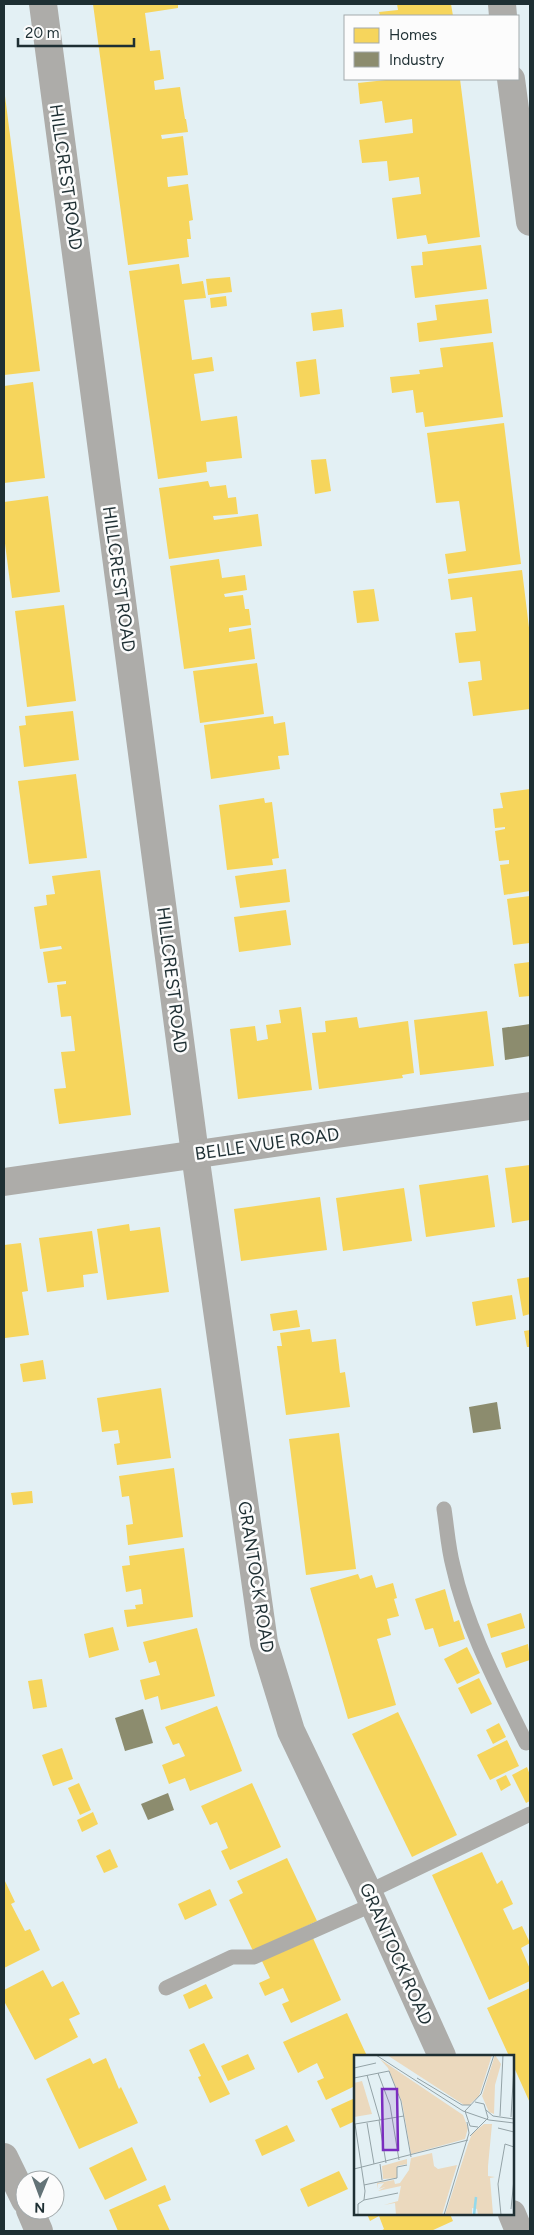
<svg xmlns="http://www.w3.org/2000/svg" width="534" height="2235" font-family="Figtree,sans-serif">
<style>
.homes{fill:#f6d55c}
.industry{fill:#8c8c6e}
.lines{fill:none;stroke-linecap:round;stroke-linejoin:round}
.lane{stroke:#adaca9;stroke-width:15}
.street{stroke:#adaca9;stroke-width:28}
.labels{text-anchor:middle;stroke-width:5;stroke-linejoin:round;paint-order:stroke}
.street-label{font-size:18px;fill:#1e2f33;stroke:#fcfcfc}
.inset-river{fill:none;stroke:#93d9ec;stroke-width:2.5}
.inset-road{fill:none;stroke:#94a3a7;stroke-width:1}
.view{fill:#7b2cbf;fill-opacity:0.15;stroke:#7b2cbf;stroke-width:2.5}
.inset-edge{fill:none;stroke:#1e2f33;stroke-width:2.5}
</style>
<rect width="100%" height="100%" fill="#e3f0f4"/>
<!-- homes -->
<g class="homes">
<polygon points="93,4 178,4 178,8 145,13 150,51 160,50 164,79 154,81 155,90 180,87 185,119 186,119 188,132 161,135 162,139 183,136 188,175 167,177 168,187 188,184 193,220 189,221 191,239 187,239 189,257 128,265"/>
<polygon points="397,4 451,4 453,16 380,16 379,12 398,10"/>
<polygon points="395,79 460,79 480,237 428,244 426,235 397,239 392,198 421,194 419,177 389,181 387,161 362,163 359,140 413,133 412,119 385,123 382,101 360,104 358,83"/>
<polygon points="4,88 40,371 4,375"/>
<polygon points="481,245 487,289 415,298 411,266 423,265 422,252"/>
<polygon points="179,264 182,284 203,281 206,298 184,300 192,360 212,357 214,371 194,374 201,421 237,416 242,458 206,462 207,472 158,479 129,271"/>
<polygon points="230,277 232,292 208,295 206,279"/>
<polygon points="226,296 227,306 211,308 210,298"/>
<polygon points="488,299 492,333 419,342 417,323 437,320 435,305"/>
<polygon points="342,309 344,327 313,331 311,313"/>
<polygon points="493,342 503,417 425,427 423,412 416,413 413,390 392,393 390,377 420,374 419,370 443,367 440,348"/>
<polygon points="316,359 320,394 300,397 296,362"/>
<polygon points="33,382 45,478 4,483 4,386"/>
<polygon points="504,423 521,564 448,574 445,554 466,551 459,501 436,503 427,433"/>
<polygon points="326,459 331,491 315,494 311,460"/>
<polygon points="208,481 210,487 226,485 228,498 236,497 238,514 213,516 214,520 258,514 262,546 169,559 159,488"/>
<polygon points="48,496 60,592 12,598 4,536 4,502"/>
<polygon points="219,559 222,578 245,575 247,590 224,594 225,597 243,595 245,609 249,609 251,625 229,628 229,632 251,628 255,659 184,669 170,566"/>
<polygon points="522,570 530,636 530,709 473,716 468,682 482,680 480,661 459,663 455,633 476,631 472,597 451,600 448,579"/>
<polygon points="374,589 379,621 357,623 353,591"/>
<polygon points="64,605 76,701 27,707 15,611"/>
<polygon points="257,663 264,714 200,723 193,671"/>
<polygon points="73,711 79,760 24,767 19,726 26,725 25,716"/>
<polygon points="273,716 274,724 285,722 289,755 278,756 280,769 211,779 204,725"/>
<polygon points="76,774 87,858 29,864 18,781"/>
<polygon points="530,789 530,891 504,895 500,865 509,864 509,860 499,861 495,831 505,829 505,827 495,828 493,809 503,808 500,793"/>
<polygon points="264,798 265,803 272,802 279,858 272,859 273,865 227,870 219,805"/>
<polygon points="286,869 290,902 240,908 235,876"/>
<polygon points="100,870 131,1115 59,1124 54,1089 66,1088 61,1052 75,1051 71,1016 61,1017 57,985 66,984 66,981 48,983 43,952 62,949 61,946 40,949 34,907 47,905 46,895 55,894 52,876"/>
<polygon points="530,896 530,943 513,945 507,899"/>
<polygon points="286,910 291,945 239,952 234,917"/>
<polygon points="530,962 530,996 519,997 514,964"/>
<polygon points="301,1007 312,1090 238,1099 230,1029 255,1026 257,1041 268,1039 266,1025 281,1023 279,1010"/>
<polygon points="487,1011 494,1066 420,1075 414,1020"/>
<polygon points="357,1017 359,1028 408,1021 414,1073 402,1075 403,1078 319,1089 312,1033 326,1032 325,1021"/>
<polygon points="530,1165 530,1220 512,1223 505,1168"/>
<polygon points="488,1175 495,1227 426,1237 419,1185"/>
<polygon points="404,1188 412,1241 343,1251 336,1198"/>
<polygon points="320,1197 327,1250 241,1261 234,1209"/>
<polygon points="129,1224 130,1231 160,1227 169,1292 107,1300 97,1229"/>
<polygon points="92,1231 98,1273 83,1275 84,1287 47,1292 39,1238"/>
<polygon points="21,1243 28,1291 22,1292 29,1335 5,1338 4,1245"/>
<polygon points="530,1277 530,1314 523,1316 517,1279"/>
<polygon points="512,1295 516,1319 476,1326 472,1302"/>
<polygon points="297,1310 300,1327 273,1331 270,1314"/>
<polygon points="310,1329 312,1342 336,1339 340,1373 345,1372 350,1407 286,1415 277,1346 282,1346 280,1333"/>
<polygon points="530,1330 530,1347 527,1347 524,1331"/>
<polygon points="43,1360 46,1379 23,1382 20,1364"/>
<polygon points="161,1388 171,1458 117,1465 114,1444 120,1443 118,1430 102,1432 97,1398"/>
<polygon points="339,1433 356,1569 306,1575 289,1439"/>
<polygon points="174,1468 183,1537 128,1545 126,1525 133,1524 129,1496 122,1497 119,1476"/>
<polygon points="32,1491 33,1503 13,1505 11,1493"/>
<polygon points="184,1548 193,1617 127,1627 124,1610 136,1609 135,1605 143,1604 141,1589 126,1592 122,1566 130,1565 129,1556"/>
<polygon points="358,1574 360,1579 372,1575 376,1588 393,1583 397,1598 394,1599 399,1616 387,1619 391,1635 377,1639 396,1705 348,1719 310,1588"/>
<polygon points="445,1589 454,1622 459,1620 465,1639 439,1647 433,1628 425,1630 415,1599"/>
<polygon points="521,1613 525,1628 491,1638 487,1624"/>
<polygon points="113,1627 119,1650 89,1658 84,1634"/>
<polygon points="197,1628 215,1696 161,1710 158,1696 145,1700 140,1680 160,1675 156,1661 149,1663 143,1642"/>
<polygon points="528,1644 530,1660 506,1668 501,1653"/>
<polygon points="467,1647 480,1673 457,1684 444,1659"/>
<polygon points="479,1678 492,1704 471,1714 458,1688"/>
<polygon points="42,1679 47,1707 33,1709 28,1681"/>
<polygon points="217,1706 242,1771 190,1791 185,1778 169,1784 162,1765 185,1756 179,1743 173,1745 165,1727"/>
<polygon points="398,1712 457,1835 412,1857 352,1734"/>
<polygon points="499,1723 506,1737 493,1744 486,1730"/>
<polygon points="507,1740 519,1766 490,1780 477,1755"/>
<polygon points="62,1748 73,1779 53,1786 42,1755"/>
<polygon points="527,1767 530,1775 530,1801 526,1803 512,1775"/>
<polygon points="506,1775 511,1785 501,1791 496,1780"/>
<polygon points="79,1783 91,1810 80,1815 68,1788"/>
<polygon points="252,1783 281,1847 230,1870 221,1851 228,1848 217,1822 210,1825 201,1806"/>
<polygon points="93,1812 98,1824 82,1832 77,1820"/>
<polygon points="110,1849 118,1867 104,1873 96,1856"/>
<polygon points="482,1852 497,1884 502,1880 513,1904 503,1909 513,1930 522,1926 530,1943 521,1948 530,1969 530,1981 489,2000 432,1875"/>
<polygon points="287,1858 317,1921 253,1951 229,1900 243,1893 237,1881"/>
<polygon points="4,1879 15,1902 11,1904 25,1931 30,1929 40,1950 4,1968"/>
<polygon points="210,1889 217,1905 185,1920 178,1904"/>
<polygon points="312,1936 341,2000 291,2023 282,2004 289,2001 283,1988 265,1996 259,1983 270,1978 261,1959"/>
<polygon points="43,1970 52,1987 63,1981 80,2014 69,2019 78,2037 35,2060 4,2001 4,1990"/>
<polygon points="206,1984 213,1998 189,2009 183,1995"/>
<polygon points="530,1988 530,2103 513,2065 513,2056 509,2056 487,2008"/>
<polygon points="347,2013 367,2056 355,2056 355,2086 326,2100 317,2081 324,2078 317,2063 298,2073 283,2042"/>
<polygon points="204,2043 230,2094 210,2103 198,2077 201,2076 189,2050"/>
<polygon points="248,2054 255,2069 228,2081 221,2066"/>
<polygon points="90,2058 93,2064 106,2058 119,2089 121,2087 138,2123 79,2149 46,2079"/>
<polygon points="355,2098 355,2127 353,2122 340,2128 331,2109"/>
<polygon points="287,2125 295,2141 262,2156 255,2140"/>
<polygon points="132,2147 147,2180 105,2200 89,2168"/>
<polygon points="339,2171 348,2189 308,2207 300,2189"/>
<polygon points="165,2185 171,2200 158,2205 170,2231 118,2231 109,2210"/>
<polygon points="367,2214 450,2214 453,2221 431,2231 381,2231 384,2229 379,2216 370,2221"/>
</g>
<!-- industry -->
<g class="industry">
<polygon points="530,1024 530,1056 505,1060 502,1028"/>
<polygon points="497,1402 501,1429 473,1433 469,1407"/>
<polygon points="143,1709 153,1743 125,1751 115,1718"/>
<polygon points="168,1793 174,1810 148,1820 141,1804"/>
</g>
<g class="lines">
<!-- lane -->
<g class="lane">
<path d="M444,1509C447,1528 448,1547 453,1566C467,1629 498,1686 526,1743"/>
<polyline points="368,1892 530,1814"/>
<polyline points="166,1988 232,1957 254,1957 374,1904"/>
</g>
<!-- street -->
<g class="street">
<polyline points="43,4 195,1154 264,1643 291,1731 368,1892 442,2056"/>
<polyline points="502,4 503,16"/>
<polyline points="511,79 530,222"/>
<polyline points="4,1182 530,1106"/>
<polyline points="4,2157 25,2200"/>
<polyline points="30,2210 39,2231"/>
<polyline points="512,2214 519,2231"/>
</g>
</g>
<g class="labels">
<!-- street labels -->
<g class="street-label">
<text transform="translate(66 177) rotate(82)" y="6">HILLCREST ROAD</text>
<text transform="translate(119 579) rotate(82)" y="6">HILLCREST ROAD</text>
<text transform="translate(172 980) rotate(83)" y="6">HILLCREST ROAD</text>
<text transform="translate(267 1144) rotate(-8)" y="6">BELLE VUE ROAD</text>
<text transform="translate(256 1577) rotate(81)" y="6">GRANTOCK ROAD</text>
<text transform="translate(396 1954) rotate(66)" y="6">GRANTOCK ROAD</text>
</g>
</g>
<!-- overview -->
<g transform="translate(354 2055)">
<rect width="160" height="160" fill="#e3f0f4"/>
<path d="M33,0H138L125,41L115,50H110ZM141,0L147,9L141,30L140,59L135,57L128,41ZM26,4L109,60L114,73L111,84L57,99L48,47L34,13ZM8,26L18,59L0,62V28ZM130,69H138L134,111V121L141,122L136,123L139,159L124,160L123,154L118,153V160H91L114,89L118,79ZM78,98L80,111L84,114L103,110L88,160H42L41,148L30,150L44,146L47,131L24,136L31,132L25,134L30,128L24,129V134L23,128L40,125L41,129L46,128L55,115L57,103ZM53,104V109L43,111V123L29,124L28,111Z" fill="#ebd9be"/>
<path class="inset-river" d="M120,160L122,142"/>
<path class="inset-road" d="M22,0L109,56L135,65L160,68M0,13L22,8M24,18L36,50L45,105M13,20L26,65M0,23L35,16L47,46L57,102M63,23L108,50H117M132,55L139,61L160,64M146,61L149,0M157,62L160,11M25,65L32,108M13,68L20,109M1,69L11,136L10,145M1,69L50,61M124,72L116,71L111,56L127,39L140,0M144,73L160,77M116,81L134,63L130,49L121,47M26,109L28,125M0,114L114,85M10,130L43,123V112L53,110M10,145L44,138M157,154L160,124M4,160V149L10,145M90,160L115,78L113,67M147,160L144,129L151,89L160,92"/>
<path class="view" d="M28,34H43L44,95H29Z"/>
<rect width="160" height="160" class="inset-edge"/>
</g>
<!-- border -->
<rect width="534" height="2235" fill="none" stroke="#1e2f33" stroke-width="10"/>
<!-- legend -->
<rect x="344" y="15" width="175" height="65" fill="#fcfcfc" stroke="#a3aaac"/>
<rect x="354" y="28" width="25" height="15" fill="#f6d55c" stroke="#a3aaac"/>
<text x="389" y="40" font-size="15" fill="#1e2f33">Homes</text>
<rect x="354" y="52" width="25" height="15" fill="#8c8c6e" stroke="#a3aaac"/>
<text x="389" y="65" font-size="15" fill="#1e2f33">Industry</text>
<!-- north arrow -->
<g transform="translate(40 2195) rotate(181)"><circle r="24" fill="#fcfcfc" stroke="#a3aaac"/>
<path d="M0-4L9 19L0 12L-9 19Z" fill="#637377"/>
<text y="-8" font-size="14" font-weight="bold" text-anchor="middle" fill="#1e2f33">N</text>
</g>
<!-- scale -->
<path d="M18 38v8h116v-8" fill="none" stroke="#1e2f33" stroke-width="2.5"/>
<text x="25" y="38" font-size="15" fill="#1e2f33" stroke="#fcfcfc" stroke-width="4" paint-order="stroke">20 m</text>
</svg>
